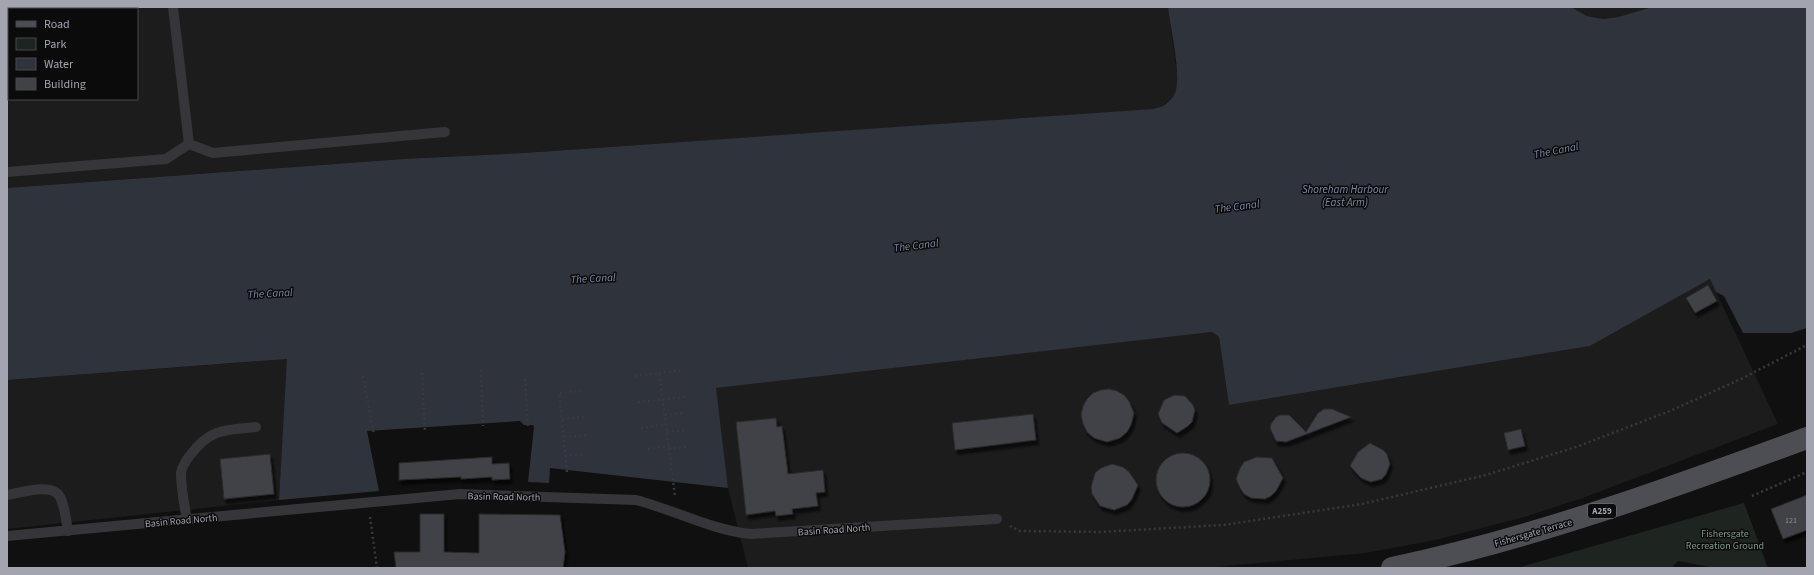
<svg xmlns="http://www.w3.org/2000/svg" width="1814" height="575" font-family="'Source Sans 3',sans-serif">
<style>
.built{fill:#1c1c1d;fill-rule:evenodd}
.green{fill:#1e2521}
.water{fill:#2f333b}
.building{fill:#414246;stroke:#2a2a2c;filter:url(#shadow)}
.lines{fill:none;stroke-linecap:round;stroke-linejoin:round}
.path{stroke:#39393e;stroke-width:2.5;stroke-dasharray:2 3;stroke-linecap:butt}
.lane{stroke:#36363a;stroke-width:10}
.primary{stroke:#4d4d54;stroke-width:22}
.labels{text-anchor:middle;stroke-width:3;stroke-linejoin:round;paint-order:stroke}
.number-label{font-size:8px;fill:#8a8c96}
.shield{fill:#0b0b0c;stroke:#75767f;stroke-width:1}
.shield-label{font-size:9px;font-weight:bold;fill:#a2a4b0}
.street-label{font-size:10px;fill:#a2a4b0;stroke:#0b0b0c}
.park-label{font-size:10px;fill:#7b9984;stroke:#0b0b0c}
.water-label{font-size:11px;font-style:italic;fill:#7d8aa7;stroke:#0b0b0c}
</style>
<defs>
<filter id="shadow"><feDropShadow dx="2.5" dy="4.5" stdDeviation="1" flood-color="#0009"/></filter>
</defs>
<rect width="100%" height="100%" fill="#101011"/>
<!-- built -->
<g class="built">
<path d="M7,7H1168L1177,73V85L1175,94L1170,101L1158,108L1148,110L524,153L403,159L7,188ZM9,9H137V99H9Z"/>
<polygon points="1571,7 1652,7 1618,17 1603,19 1587,16"/>
<polygon points="1710,279 1778,424 1580,499 1521,518 1435,540 1366,553 1205,568 748,568 728,488 715,388 1212,332 1219,337 1229,405 1590,346"/>
<polygon points="288,359 279,500 7,529 7,380"/>
</g>
<!-- green -->
<polygon class="green" points="1744,503 1768,568 1716,568 1678,561 1671,568 1517,568"/>
<!-- water -->
<path class="water" d="M1168,7H1571L1587,16L1603,19L1618,17L1652,7H1807V328L1791,333H1743L1724,296L1716,292L1710,279L1590,346L1229,405L1219,337L1212,332L716,388L728,488L550,468L549,483L528,482L534,427L533,425H524L520,421L367,431L379,491L279,500L287,359L7,380V188L403,159L524,153L1153,109C1163,107 1171,102 1175,93C1182,76 1170,27 1168,7Z"/>
<!-- building -->
<g class="building">
<polygon points="1708,285 1717,301 1695,313 1686,298"/>
<polygon points="1109,389 1117,391 1124,395 1129,401 1134,413 1131,425 1127,432 1120,438 1107,442 1094,438 1087,432 1083,424 1081,415 1083,406 1087,399 1093,393 1101,390"/>
<polygon points="1174,395 1185,396 1193,405 1195,410 1192,422 1188,426 1177,433 1162,423 1158,414 1164,400"/>
<polygon points="1324,409 1332,409 1351,417 1286,442 1276,441 1270,428 1271,424 1276,417 1280,415 1289,415 1306,432 1318,413"/>
<polygon points="1033,414 1036,440 955,450 952,423"/>
<polygon points="776,418 777,427 782,426 788,474 823,470 825,492 816,493 818,506 792,509 793,514 776,516 775,511 746,515 736,422"/>
<polygon points="1521,429 1525,446 1508,450 1504,433"/>
<polygon points="1370,443 1383,450 1387,454 1390,464 1386,474 1382,479 1371,482 1361,478 1350,466 1358,452"/>
<circle cx="1183" cy="480" r="27"/>
<polygon points="270,454 274,494 224,499 220,459"/>
<polygon points="492,457 492,464 509,463 510,479 492,480 492,477 461,479 461,477 399,480 399,463"/>
<polygon points="1257,457 1272,458 1283,478 1276,491 1271,496 1265,499 1251,498 1244,494 1240,488 1236,479 1240,468 1244,462"/>
<polygon points="1112,464 1123,467 1129,472 1138,485 1132,499 1127,505 1114,510 1100,506 1092,494 1091,487 1095,473 1101,468"/>
<polygon points="1807,495 1807,530 1783,539 1771,509"/>
<polygon points="420,514 444,514 444,552 479,553 479,514 560,515 565,552 563,568 396,568 394,552 420,552"/>
</g>
<g class="lines">
<!-- path -->
<g class="path">
<polyline points="481,370 483,426"/>
<polyline points="422,373 425,432"/>
<polyline points="659,373 683,370"/>
<polyline points="363,376 374,435"/>
<polyline points="635,376 659,373 675,496"/>
<polyline points="525,379 528,426"/>
<polyline points="638,402 686,397"/>
<polyline points="665,415 684,413"/>
<polyline points="562,419 584,417"/>
<polyline points="641,428 666,424"/>
<polyline points="667,432 686,430"/>
<polyline points="564,437 588,435"/>
<polyline points="648,449 669,446"/>
<polyline points="669,449 689,447"/>
<polyline points="565,456 585,454"/>
<polyline points="567,472 559,393 581,391"/>
<polyline points="1752,496 1807,472"/>
<polyline points="370,517 377,568"/>
<polyline points="1010,526 1020,531 1101,532 1223,525 1362,504 1486,475 1576,447 1670,411 1741,379 1807,345"/>
</g>
<!-- lane -->
<g class="lane">
<polyline points="173,7 189,144 213,153 445,132"/>
<polyline points="7,172 166,159 189,144"/>
<path d="M7,495C20,493 53,482 60,497C65,506 66,520 68,531"/>
<path d="M187,519C184,504 181,489 181,473C182,467 187,459 191,454C211,428 226,430 256,427"/>
<path d="M7,536L460,494L636,500C675,510 711,530 751,534L997,519"/>
</g>
<!-- primary -->
<path class="primary" d="M1392,568C1534,538 1671,488 1807,438"/>
</g>
<g class="labels">
<!-- number labels -->
<g class="number-label">
<text x="1791" y="523">121</text>
</g>
<!-- shield labels -->
<rect class="shield" x="1588" y="504" width="28" height="14" rx="3"/>
<g class="shield-label">
<text x="1602" y="514">A259</text>
</g>
<!-- street labels -->
<g class="street-label">
<text transform="translate(504 496) rotate(1)" y="4">Basin Road North</text>
<text transform="translate(181 520) rotate(-5)" y="4">Basin Road North</text>
<text transform="translate(834 529) rotate(-4)" y="4">Basin Road North</text>
<text transform="translate(1533 532) rotate(-16)" y="4">Fishersgate Terrace</text>
</g>
<!-- park labels -->
<g class="park-label">
<text x="1725" y="537">Fishersgate<tspan x="1725" dy="12">Recreation Ground</tspan></text>
</g>
<!-- water labels -->
<g class="water-label">
<text transform="translate(1556 150) rotate(-11)" y="4">The Canal</text>
<text x="1345" y="193">Shoreham Harbour<tspan x="1345" dy="13">(East Arm)</tspan></text>
<text transform="translate(1237 206) rotate(-7)" y="4">The Canal</text>
<text transform="translate(916 245) rotate(-7)" y="4">The Canal</text>
<text transform="translate(593 278) rotate(-3)" y="4">The Canal</text>
<text transform="translate(270 293) rotate(-3)" y="4">The Canal</text>
</g>
</g>
<!-- border -->
<rect width="1814" height="575" fill="none" stroke="#a2a4b0" stroke-width="16"/>
<!-- legend -->
<rect x="8" y="8" width="130" height="92" fill="#0b0b0c" stroke="#47484e"/>
<rect x="16" y="21" width="20" height="6" fill="#4d4d54" stroke="#47484e"/>
<text x="44" y="28" font-size="12" fill="#a2a4b0">Road</text>
<rect x="16" y="38" width="20" height="12" fill="#1e2521" stroke="#47484e"/>
<text x="44" y="48" font-size="12" fill="#a2a4b0">Park</text>
<rect x="16" y="58" width="20" height="12" fill="#2f333b" stroke="#47484e"/>
<text x="44" y="68" font-size="12" fill="#a2a4b0">Water</text>
<rect x="16" y="78" width="20" height="12" fill="#414246" stroke="#47484e"/>
<text x="44" y="88" font-size="12" fill="#a2a4b0">Building</text>
</svg>
